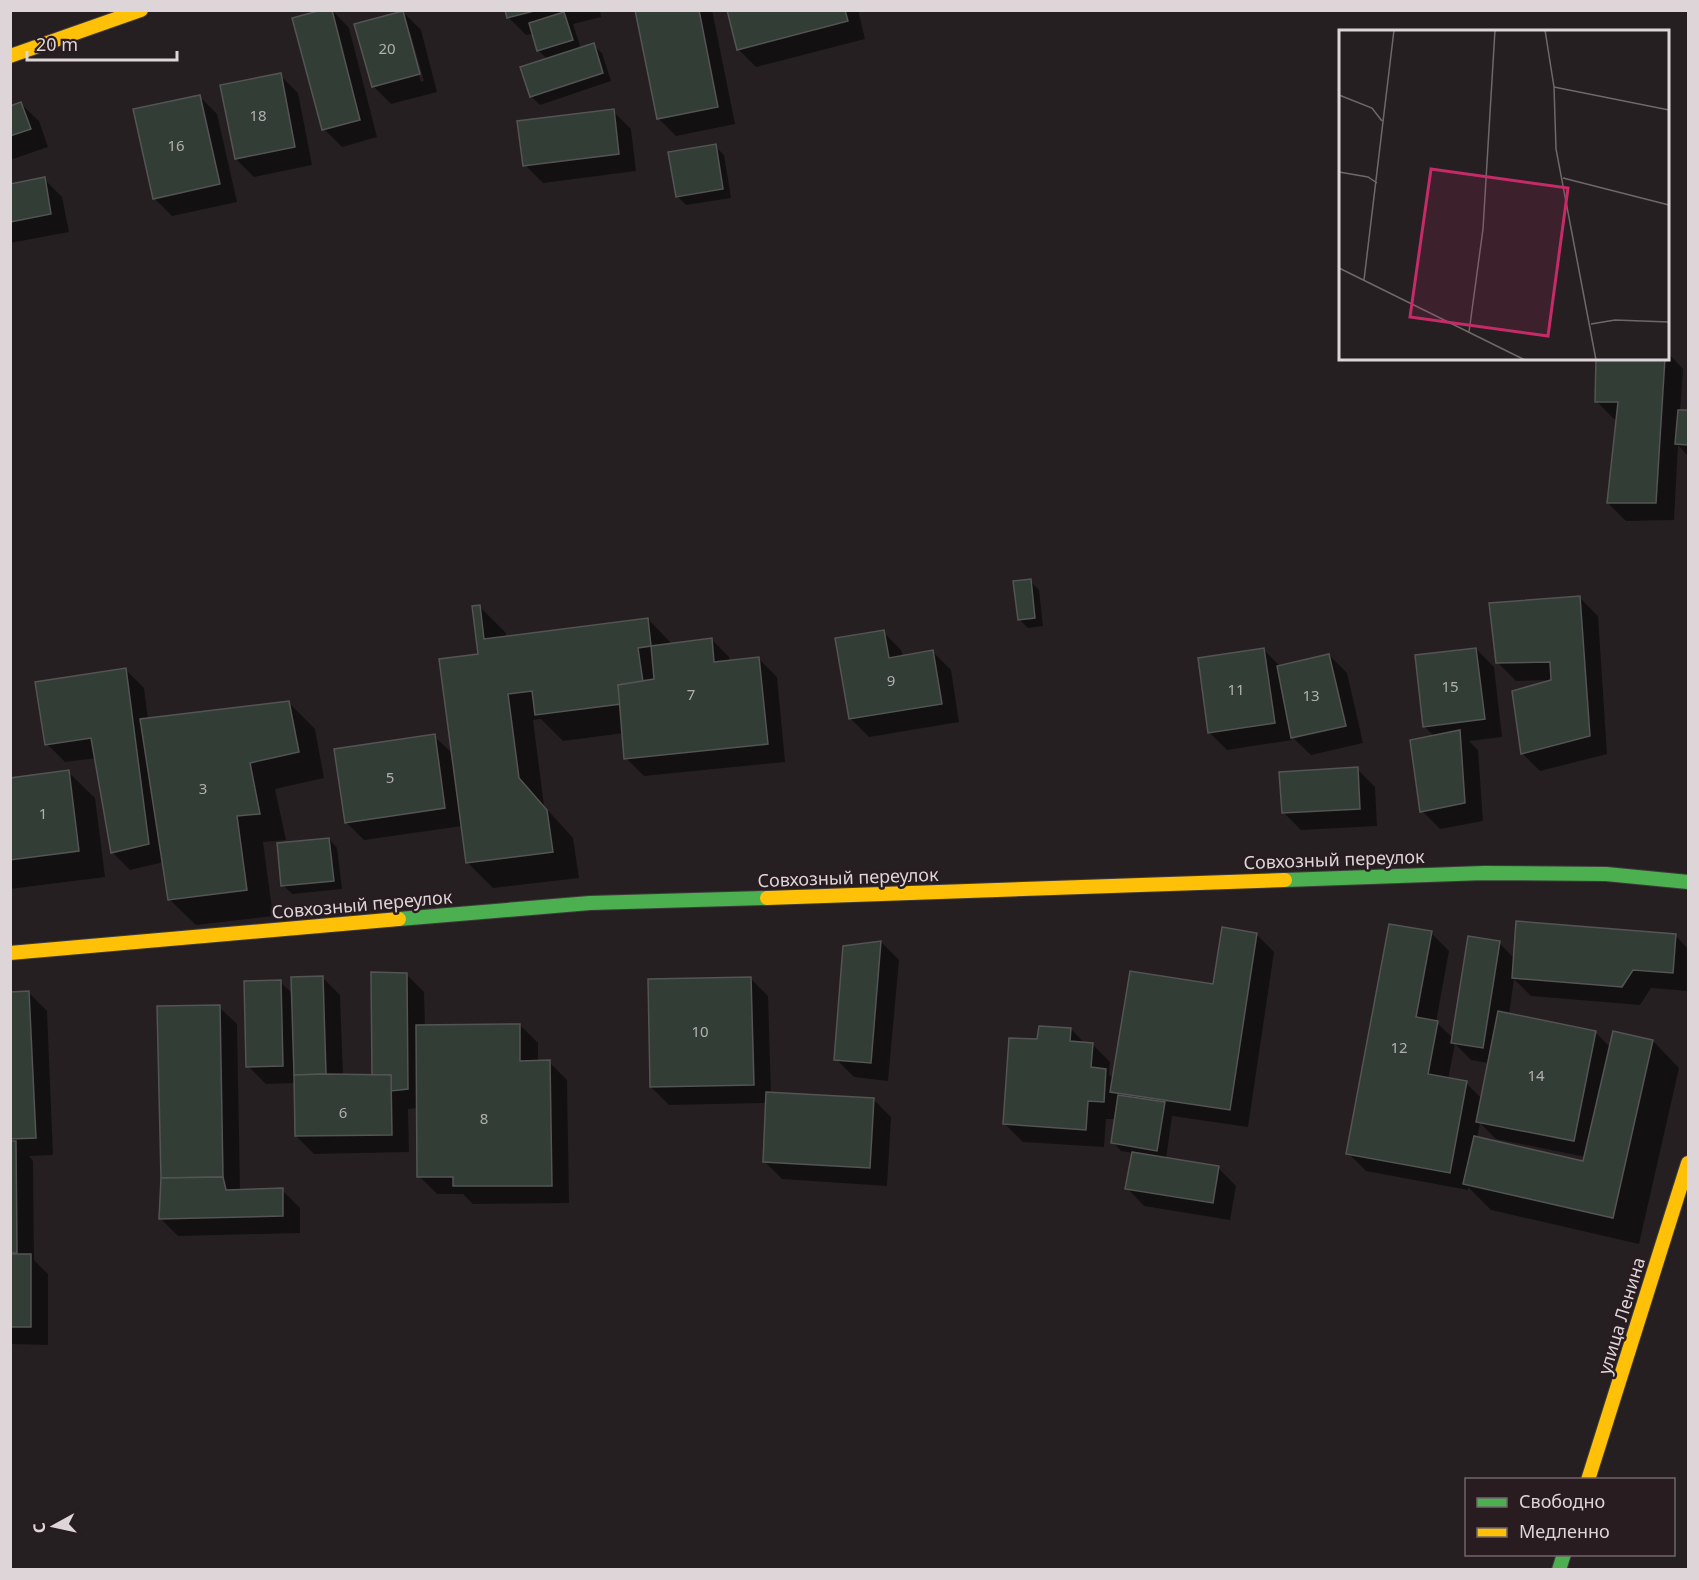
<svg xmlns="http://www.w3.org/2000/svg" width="1699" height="1580" font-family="'Noto Sans',sans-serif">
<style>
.shadow{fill:#0007;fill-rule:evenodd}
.building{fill:#323d36;stroke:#545454;stroke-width:1.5}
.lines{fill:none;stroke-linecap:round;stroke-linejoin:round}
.fast-casing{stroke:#3f3a3c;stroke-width:16}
.slow-casing{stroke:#3f3a3c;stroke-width:16}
.fast{stroke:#4caf50;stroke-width:14}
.slow{stroke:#ffc107;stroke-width:14}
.labels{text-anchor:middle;stroke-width:5;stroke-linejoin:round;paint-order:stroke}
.number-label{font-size:15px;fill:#b2afb0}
.street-label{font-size:18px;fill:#ddd5d8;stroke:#281c21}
.inset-road{fill:none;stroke:#6f686b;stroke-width:1.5}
.view{fill:#c52b68;fill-opacity:0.15;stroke:#c52b68;stroke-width:3}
.inset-edge{fill:none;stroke:#ddd5d8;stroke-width:3}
</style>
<rect width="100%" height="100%" fill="#251f22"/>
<!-- shadow -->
<g class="shadow">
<polygon points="332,10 349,28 377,137 342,147 324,129"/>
<polygon points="506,10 600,10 601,17 573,24 581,49 593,45 602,53 611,81 540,105 531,96 548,60 538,50 533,34 526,35 508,17"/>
<polygon points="637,10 712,10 735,124 676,136 658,118"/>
<polygon points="729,10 858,10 865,39 756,67 738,49"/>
<path d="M403,12L421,30L437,92L391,104L373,86ZM407,32H410L424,81L421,82Z"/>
<polygon points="280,75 298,93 312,165 254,177 236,159"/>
<polygon points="199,96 217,114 237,202 172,216 154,198"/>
<polygon points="21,104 39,121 48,147 10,160 10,107"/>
<polygon points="613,111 631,129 636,171 543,183 525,165"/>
<polygon points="715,146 724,155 731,198 686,205 677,196"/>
<polygon points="44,179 62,197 69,232 10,243 10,186"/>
<polygon points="1668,353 1683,369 1680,412 1688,411 1688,456 1678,445 1674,520 1626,521 1608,503 1617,419 1614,419 1596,401 1597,358 1668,358"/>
<polygon points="1030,581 1039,590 1043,626 1028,628 1019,619"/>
<polygon points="1580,598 1598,616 1607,754 1540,771 1522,753 1553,680 1516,681 1498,663"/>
<polygon points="479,606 506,633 506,638 648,619 673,645 711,639 729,657 730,662 759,659 777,677 785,762 644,776 626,758 624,733 563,741 541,719 533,720 544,806 573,838 579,878 493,888 467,862 462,826 364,840 346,822 434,736 453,754 479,655"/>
<polygon points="883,632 901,650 903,657 933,652 951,670 959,722 869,737 851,719"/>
<polygon points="1476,649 1494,667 1502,737 1469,741 1478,750 1483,821 1440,829 1422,811 1435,737 1424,726"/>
<polygon points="1264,650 1281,667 1329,655 1347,673 1363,743 1311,755 1291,736 1292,740 1227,750 1209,732"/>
<polygon points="126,670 144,688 148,720 288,702 315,729 324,778 275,789 286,840 263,842 273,916 196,925 169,899 164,862 130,870 112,852 96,758 65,762 47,744"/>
<polygon points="1357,769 1375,787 1377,826 1301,830 1283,812"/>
<polygon points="68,772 95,798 105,877 10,889 10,779"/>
<polygon points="329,839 337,848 342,889 292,894 283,885"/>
<path d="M1431,933L1449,951L1436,1022L1453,1038L1499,943L1515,959L1675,935L1688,949V991L1651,988L1640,1005L1531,996L1514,979L1509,1015L1595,1032L1610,1047L1653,1041L1679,1068L1639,1244L1491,1210L1468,1187V1190L1366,1171L1348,1153ZM1455,1044L1471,1060L1489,1063L1482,1099L1466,1083L1448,1079ZM1480,1123L1496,1139L1586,1157L1584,1163L1477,1138Z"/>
<polygon points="1256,934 1274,952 1248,1127 1172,1116 1166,1159 1218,1168 1236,1186 1230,1220 1144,1206 1127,1188 1133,1153 1121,1151 1113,1142 1116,1119 1106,1119 1104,1147 1023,1142 1005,1124 1039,1041 1071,1029 1085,1044 1092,1044 1110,1062 1109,1075 1114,1079 1214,986"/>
<polygon points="881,942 899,960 888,1081 854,1077 836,1059"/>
<polygon points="406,974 424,992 425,1026 520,1025 538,1043 538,1062 549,1062 567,1080 569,1203 473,1204 463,1194 437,1194 419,1176 418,1108 408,1109 409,1152 314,1154 296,1136 295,1083 266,1084 248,1066 280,982 293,994 322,977 340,995 343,1076 373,1076"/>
<polygon points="750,978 768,996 771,1093 873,1099 891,1117 887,1186 782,1179 764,1161 767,1103 669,1105 651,1087"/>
<polygon points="10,993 29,993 47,1011 53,1155 29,1156 33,1161 34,1260 48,1274 48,1345 10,1344"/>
<polygon points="219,1007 237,1024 240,1191 282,1190 300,1208 300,1233 178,1236 160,1218"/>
</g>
<!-- building -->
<g class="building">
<polygon points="322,10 332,10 360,120 322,130 292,18"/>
<polygon points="505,10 538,10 507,18"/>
<polygon points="635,10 699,10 718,107 657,119"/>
<polygon points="727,10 845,10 848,21 737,50"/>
<polygon points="403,11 420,74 372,87 354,24"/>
<polygon points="564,12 573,40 537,51 529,23"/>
<polygon points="594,43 603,73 530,97 520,67"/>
<polygon points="281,73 295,147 235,159 220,85"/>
<polygon points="200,95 220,184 153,199 133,109"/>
<polygon points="21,102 31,129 10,136 10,106"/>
<polygon points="614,109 619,154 523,166 517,121"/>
<polygon points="716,144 723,189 676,197 668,152"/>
<polygon points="45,177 51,214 10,222 10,184"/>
<polygon points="1596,358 1665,358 1656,503 1607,503 1618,402 1595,402"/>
<polygon points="1678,410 1688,410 1688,445 1675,444"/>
<polygon points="1031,579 1035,618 1018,620 1013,581"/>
<polygon points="1580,596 1590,736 1521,754 1512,691 1551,680 1550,662 1496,663 1489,603"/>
<polygon points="480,605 484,639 648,618 651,646 638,648 643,682 618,685 621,704 535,715 532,691 508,694 519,778 547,810 553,852 466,863 439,659 478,654 472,606"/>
<polygon points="884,630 889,658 933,650 942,704 849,719 835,638"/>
<polygon points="712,638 714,662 759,657 768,744 624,759 618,685 654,679 651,646"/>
<polygon points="1264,648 1275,723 1208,733 1198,658"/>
<polygon points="1476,648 1485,719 1423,727 1415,655"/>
<polygon points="1329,654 1346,726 1291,738 1277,666"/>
<polygon points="126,668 149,844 111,853 91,738 45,745 35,682"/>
<polygon points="289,701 299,752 250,763 260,814 237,816 247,890 168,900 140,719"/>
<polygon points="1460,730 1465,803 1420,812 1410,740"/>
<polygon points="435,734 445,808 345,823 334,749"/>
<polygon points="1358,767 1360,809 1282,813 1279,772"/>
<polygon points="69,770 79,851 10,860 10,778"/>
<polygon points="329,838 334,881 281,886 277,843"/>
<polygon points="1516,921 1676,934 1673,973 1633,970 1622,987 1512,978"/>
<polygon points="1389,924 1432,931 1416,1017 1438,1021 1428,1074 1467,1081 1450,1173 1346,1154"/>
<polygon points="1222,927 1257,933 1230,1110 1110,1092 1130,971 1213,984"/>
<polygon points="1468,936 1500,941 1483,1048 1451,1043"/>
<polygon points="881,941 871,1063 834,1060 843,946"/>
<polygon points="371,972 407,973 408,1089 391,1091 391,1075 372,1075"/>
<polygon points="323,976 326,1074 294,1075 291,977"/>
<polygon points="751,977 754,1085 650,1087 648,979"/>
<polygon points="281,980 283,1066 246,1067 244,981"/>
<polygon points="29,991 36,1138 10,1139 10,992"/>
<polygon points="220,1005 223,1177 161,1178 157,1006"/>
<polygon points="1498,1011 1596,1031 1574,1141 1476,1122"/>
<polygon points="520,1024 520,1061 550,1060 552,1186 453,1186 453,1177 417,1177 416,1025"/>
<polygon points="1039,1026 1071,1028 1070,1041 1093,1043 1091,1067 1106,1069 1104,1102 1088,1101 1086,1130 1003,1124 1009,1038 1037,1039"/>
<polygon points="1613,1031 1653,1040 1613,1218 1463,1184 1474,1136 1583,1161"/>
<polygon points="326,1074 391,1075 392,1135 295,1136 294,1075"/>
<polygon points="766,1092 874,1098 870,1168 763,1162"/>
<polygon points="1118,1095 1165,1102 1157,1151 1111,1143"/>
<polygon points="10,1141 16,1141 17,1253 10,1253"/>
<polygon points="1132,1152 1219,1166 1213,1203 1125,1189"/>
<polygon points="223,1177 226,1190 283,1188 283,1216 159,1219 161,1178"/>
<rect x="10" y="1254" width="21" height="73"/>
</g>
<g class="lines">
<!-- fast casing -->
<g class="fast-casing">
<g id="fast">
<polyline points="1285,880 1484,873 1606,874 1688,882"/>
<polyline points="399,919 590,903 767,898"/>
<polyline points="1559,1570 1564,1554"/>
</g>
</g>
<!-- slow casing -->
<g class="slow-casing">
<g id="slow">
<polyline points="10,56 141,10"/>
<polyline points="767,898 1285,880"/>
<polyline points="10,953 399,919"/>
<polyline points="1588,1480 1688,1163"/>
</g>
</g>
<!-- fast -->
<use href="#fast" class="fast"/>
<!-- slow -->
<use href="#slow" class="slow"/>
</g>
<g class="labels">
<!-- number labels -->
<g class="number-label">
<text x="387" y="54">20</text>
<text x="258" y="121">18</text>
<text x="176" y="151">16</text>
<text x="891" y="686">9</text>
<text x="1450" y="692">15</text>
<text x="1236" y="695">11</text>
<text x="691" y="700">7</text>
<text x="1311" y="701">13</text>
<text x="390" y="783">5</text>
<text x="203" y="794">3</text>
<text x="43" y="819">1</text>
<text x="700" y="1037">10</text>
<text x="1399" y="1053">12</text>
<text x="1536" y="1081">14</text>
<text x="343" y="1118">6</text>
<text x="484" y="1124">8</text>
</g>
<!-- street labels -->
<g class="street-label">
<text transform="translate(1334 860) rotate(-2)" y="6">Совхозный переулок</text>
<text transform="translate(848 878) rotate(-2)" y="6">Совхозный переулок</text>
<text transform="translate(362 905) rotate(-5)" y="6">Совхозный переулок</text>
<text transform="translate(1622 1316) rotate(-73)" y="6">улица Ленина</text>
</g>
</g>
<!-- overview -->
<g transform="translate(1339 30)">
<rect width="330" height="330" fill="#251f22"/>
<path class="inset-road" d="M206,0L215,57L217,119L257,330M215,57L330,80M0,65L33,78L43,91M0,142L29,147L38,153M224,148L330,175M0,238L186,330M25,250L55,0M252,294L276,290L330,292M130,302L144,199L156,0"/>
<path class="view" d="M92,139L229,158L209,306L71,287Z"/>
<rect width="330" height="330" class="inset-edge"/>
</g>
<!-- border -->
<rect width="1699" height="1580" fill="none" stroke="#ddd5d8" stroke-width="24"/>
<!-- legend -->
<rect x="1465" y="1478" width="210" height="78" fill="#281c21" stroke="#70666a" stroke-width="1.5"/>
<rect x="1477" y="1498" width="30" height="9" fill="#4caf50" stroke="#70666a" stroke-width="1.5"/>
<text x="1519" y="1508" font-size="18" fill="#ddd5d8">Свободно</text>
<rect x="1477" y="1528" width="30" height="9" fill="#ffc107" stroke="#70666a" stroke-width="1.5"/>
<text x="1519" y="1538" font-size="18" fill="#ddd5d8">Медленно</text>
<!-- north arrow -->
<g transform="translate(54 1526) rotate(262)" stroke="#281c21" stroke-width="4.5" paint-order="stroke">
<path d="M0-4.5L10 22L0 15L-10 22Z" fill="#ddd5d8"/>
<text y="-9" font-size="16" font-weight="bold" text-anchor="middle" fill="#ddd5d8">С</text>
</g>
<!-- scale -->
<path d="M27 51v9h150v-9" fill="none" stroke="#ddd5d8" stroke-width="3"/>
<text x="36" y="51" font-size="18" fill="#ddd5d8" stroke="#281c21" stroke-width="4.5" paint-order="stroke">20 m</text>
</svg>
